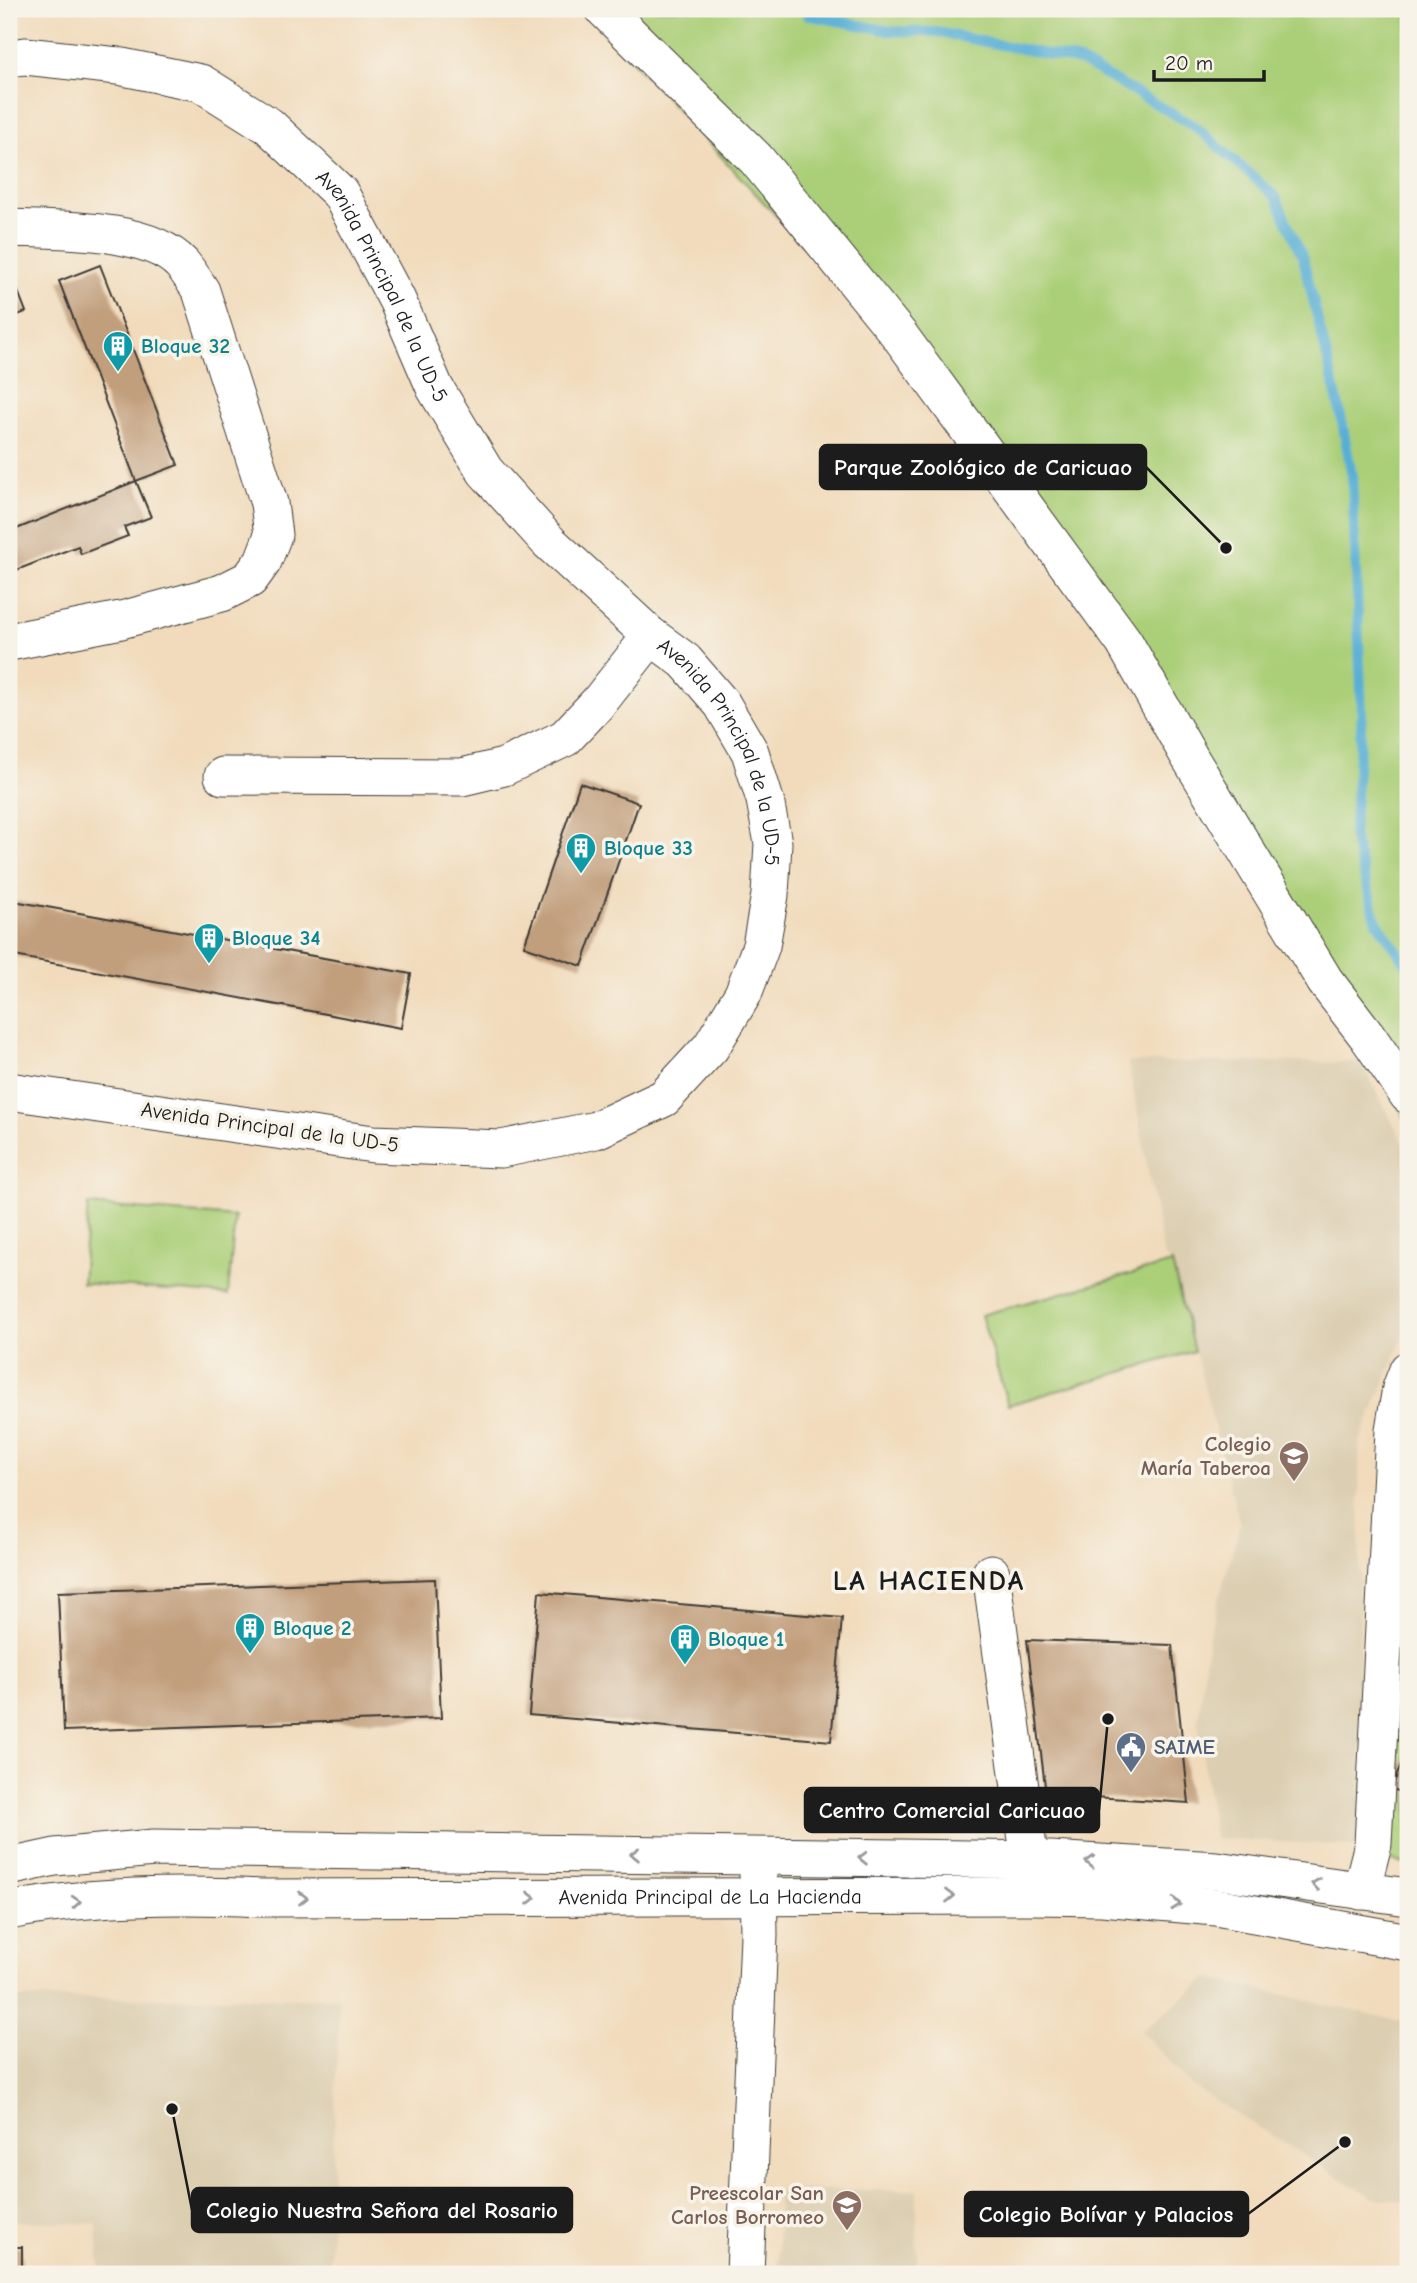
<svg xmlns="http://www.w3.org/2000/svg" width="1417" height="2283" font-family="'Comic Neue',sans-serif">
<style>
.built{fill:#dcceb1}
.green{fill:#abcf78;stroke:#64764a;stroke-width:2}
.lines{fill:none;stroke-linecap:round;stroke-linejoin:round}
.stream{stroke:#59afd6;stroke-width:10}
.building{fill:#c19e7c}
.minor-casing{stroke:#3c3934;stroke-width:39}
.path{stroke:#3c3934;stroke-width:4.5;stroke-dasharray:5 5;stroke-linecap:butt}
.minor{stroke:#fff;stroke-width:37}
.oneway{stroke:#999}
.labels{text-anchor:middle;stroke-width:7;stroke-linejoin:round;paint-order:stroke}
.street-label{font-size:21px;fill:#1c1c1c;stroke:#f7f3e8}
.culture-label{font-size:21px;font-weight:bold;fill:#0d838f;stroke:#f7f3e8;text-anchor:start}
.education-label{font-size:21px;font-weight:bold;fill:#785e54;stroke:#f7f3e8;text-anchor:end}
.service-label{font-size:21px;font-weight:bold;fill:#4e5e75;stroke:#f7f3e8;text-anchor:start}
.district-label{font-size:28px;font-weight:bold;letter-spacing:2px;fill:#1c1c1c;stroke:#f7f3e8}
.leader{fill:none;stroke:#1c1c1c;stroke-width:2.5}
.callout-dot{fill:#1c1c1c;stroke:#f7f3e8;stroke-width:2.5}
.callout{fill:#1c1c1c;stroke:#1c1c1c;stroke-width:2.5}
.callout-label{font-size:23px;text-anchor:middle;font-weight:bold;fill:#fff}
</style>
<rect width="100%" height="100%" fill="#f7f3e8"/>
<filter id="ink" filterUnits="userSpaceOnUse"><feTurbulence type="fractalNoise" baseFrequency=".0143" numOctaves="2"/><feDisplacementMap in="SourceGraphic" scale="14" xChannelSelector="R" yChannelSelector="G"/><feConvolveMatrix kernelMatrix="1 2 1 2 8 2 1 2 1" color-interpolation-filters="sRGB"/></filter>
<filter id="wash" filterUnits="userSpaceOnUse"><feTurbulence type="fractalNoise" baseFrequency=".00686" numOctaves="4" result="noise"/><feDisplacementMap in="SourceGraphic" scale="28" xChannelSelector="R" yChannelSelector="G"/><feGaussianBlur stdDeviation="1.57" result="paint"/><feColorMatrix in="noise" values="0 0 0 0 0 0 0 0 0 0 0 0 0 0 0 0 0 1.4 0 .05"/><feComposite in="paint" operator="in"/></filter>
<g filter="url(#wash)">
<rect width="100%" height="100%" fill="#f1dbbc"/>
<!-- built -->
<g class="built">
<polygon points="1128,1062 1361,1062 1408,1152 1408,1325 1359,1443 1361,1847 1214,1838 1198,1722 1208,1638 1240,1524 1172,1263 1164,1256"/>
<polygon points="1208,1978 1408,2023 1408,2202 1373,2198 1192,2086 1141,2031"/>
<polygon points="9,1998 339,1998 329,2274 100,2274 97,2224 9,2221"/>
<rect x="778" y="2190" width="139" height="84"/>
</g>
<!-- green -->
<g class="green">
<polygon points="584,9 1408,9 1408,1124 1333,979 1195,757 891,339"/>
<polygon points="88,1205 235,1217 228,1295 82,1283"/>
<polygon points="1172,1263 1194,1351 1008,1405 981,1315"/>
<polygon points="1408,1389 1408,1865 1382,1858"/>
</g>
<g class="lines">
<!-- stream -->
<polyline class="stream" points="807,15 890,31 937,32 1080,61 1196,127 1276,197 1303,258 1340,411 1352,476 1362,713 1353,837 1377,922 1408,966"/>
</g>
<g id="blocks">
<!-- building -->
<g class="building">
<polygon points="100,265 178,465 136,481 59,281"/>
<polygon points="9,268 26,312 9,318"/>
<polygon points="136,481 151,517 124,527 128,536 81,554 78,546 9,573 9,532"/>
<polygon points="580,783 639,803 582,966 524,946"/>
<polygon points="9,900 411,974 401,1028 9,955"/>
<polygon points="435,1579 441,1718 64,1731 58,1592"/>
<polygon points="539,1592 842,1618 831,1741 529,1715"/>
<polygon points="1027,1640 1172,1645 1189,1803 1046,1794"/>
<polygon points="1408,1745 1408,1794 1392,1789"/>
<rect x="9" y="2247" width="13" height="27"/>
</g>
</g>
</g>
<g filter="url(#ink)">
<use href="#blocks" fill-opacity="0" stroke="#3c3934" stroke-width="2"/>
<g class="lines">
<!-- minor casing -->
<g class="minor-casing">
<g id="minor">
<polyline points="604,9 756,159 900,336 1124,642 1190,758 1325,981 1368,1037 1408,1095"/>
<path id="s1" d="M9,58L25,56L118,66L201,83L269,126L340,193L397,300L435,388L485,471L549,542L651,636L685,661L722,704L750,752L765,800L773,843L770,895L761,946L743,994L711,1047L664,1098L596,1130L501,1149L373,1144L9,1091"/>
<path d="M9,228C56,230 148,227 182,264C189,272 195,282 201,291L269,503L273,535L263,561L250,579L222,593L121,620L9,642"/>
<polyline points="223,776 462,777 504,767 565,738 599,702 651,636"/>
<polyline points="991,1573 1033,1884"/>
<polyline points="9,1867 55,1857 154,1848 1050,1860 1216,1870 1408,1897"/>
<polyline points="1361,1891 1373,1844 1394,1430 1401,1388 1408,1370"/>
<path id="s2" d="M9,1911C89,1895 178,1894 260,1898L1035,1896L1102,1897L1216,1907L1408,1942"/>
<polyline points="745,2274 759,1935 758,1874"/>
</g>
</g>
<!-- path -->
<polyline class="path" points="1408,624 1405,694 1408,701"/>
<!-- minor -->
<use href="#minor" class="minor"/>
</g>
<!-- one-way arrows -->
<defs><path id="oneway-chevron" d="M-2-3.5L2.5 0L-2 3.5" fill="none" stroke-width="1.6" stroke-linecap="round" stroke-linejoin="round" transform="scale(1.75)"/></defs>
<g class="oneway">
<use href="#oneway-chevron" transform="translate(635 1854) rotate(-179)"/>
<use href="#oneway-chevron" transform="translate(863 1858) rotate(-179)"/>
<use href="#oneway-chevron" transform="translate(1090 1862) rotate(-177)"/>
<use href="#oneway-chevron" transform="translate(1316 1884) rotate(-172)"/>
<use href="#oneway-chevron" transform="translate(950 1896)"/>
<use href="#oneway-chevron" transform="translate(303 1898)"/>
<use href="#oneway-chevron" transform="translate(531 1898)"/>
<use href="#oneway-chevron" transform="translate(76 1902) rotate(-4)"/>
<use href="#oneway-chevron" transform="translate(1176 1904) rotate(5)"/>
</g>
</g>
<!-- icons -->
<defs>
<g id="building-pin" transform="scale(1.575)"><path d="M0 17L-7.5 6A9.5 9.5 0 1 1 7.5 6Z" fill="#0f9aa8" stroke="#f7f3e8"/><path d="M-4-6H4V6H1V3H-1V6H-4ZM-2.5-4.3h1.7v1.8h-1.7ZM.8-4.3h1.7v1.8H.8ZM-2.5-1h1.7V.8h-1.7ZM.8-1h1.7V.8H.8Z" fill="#fff"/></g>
<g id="school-pin" transform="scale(1.575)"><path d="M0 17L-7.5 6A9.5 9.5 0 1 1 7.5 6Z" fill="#8d6e63" stroke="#f7f3e8"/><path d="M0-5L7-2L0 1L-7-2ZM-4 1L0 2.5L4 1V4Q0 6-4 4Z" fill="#fff"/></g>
<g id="civic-pin" transform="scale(1.575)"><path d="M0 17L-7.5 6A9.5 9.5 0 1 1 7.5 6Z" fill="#5c6f8a" stroke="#f7f3e8"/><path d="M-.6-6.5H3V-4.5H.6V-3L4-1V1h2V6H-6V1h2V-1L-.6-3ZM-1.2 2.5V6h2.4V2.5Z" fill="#fff"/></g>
</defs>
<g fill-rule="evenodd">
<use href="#building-pin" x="118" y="346"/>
<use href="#building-pin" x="581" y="848"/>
<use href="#building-pin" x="209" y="938"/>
<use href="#school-pin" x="1294" y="1456"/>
<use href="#building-pin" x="250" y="1628"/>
<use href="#building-pin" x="685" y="1639"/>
<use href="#civic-pin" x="1131" y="1747"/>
<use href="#school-pin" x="847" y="2205"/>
</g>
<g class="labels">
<!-- street labels -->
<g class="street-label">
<text dy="7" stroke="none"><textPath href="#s1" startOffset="474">Avenida Principal de la UD-5</textPath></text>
<text dy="7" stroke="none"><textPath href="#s1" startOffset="1062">Avenida Principal de la UD-5</textPath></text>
<text transform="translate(270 1127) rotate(8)" y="7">Avenida Principal de la UD-5</text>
<text dy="7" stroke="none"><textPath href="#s2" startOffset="702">Avenida Principal de La Hacienda</textPath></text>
</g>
<!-- culture labels -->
<g class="culture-label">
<text x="141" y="353">Bloque 32</text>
<text x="604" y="855">Bloque 33</text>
<text x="232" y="945">Bloque 34</text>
<text x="273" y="1635">Bloque 2</text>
<text x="708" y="1646">Bloque 1</text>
</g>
<!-- education labels -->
<g class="education-label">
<text x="1271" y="1451">Colegio<tspan x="1271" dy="24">María Taberoa</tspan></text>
<text x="824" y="2200">Preescolar San<tspan x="824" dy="24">Carlos Borromeo</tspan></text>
</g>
<!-- service labels -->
<g class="service-label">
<text x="1154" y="1754">SAIME</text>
</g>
<!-- district labels -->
<g class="district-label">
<text x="929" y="1590">LA HACIENDA</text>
</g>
</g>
<!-- callouts -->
<path class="leader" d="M1226 548L1146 467M1108 1719L1099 1810M172 2109L192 2210M1345 2142L1248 2214"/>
<g class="callout-dot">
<circle cx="1226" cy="548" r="7"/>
<circle cx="1108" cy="1719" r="7"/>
<circle cx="172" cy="2109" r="7"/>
<circle cx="1345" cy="2142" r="7"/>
</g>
<g class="callout">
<rect x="820" y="445" width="326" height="44" rx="7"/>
<rect x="805" y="1788" width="294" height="44" rx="7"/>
<rect x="192" y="2188" width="380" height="44" rx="7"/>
<rect x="965" y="2192" width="283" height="44" rx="7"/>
</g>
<g class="callout-label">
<text x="983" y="475">Parque Zoológico de Caricuao</text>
<text x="952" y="1818">Centro Comercial Caricuao</text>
<text x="382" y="2218">Colegio Nuestra Señora del Rosario</text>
<text x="1106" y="2222">Colegio Bolívar y Palacios</text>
</g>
<!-- margin -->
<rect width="1417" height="2283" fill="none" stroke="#f7f3e8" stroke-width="35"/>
<!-- scale -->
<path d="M1154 70v10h110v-10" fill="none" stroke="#1c1c1c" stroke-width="3.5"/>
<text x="1165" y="70" font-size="21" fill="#1c1c1c" stroke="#f7f3e8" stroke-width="5" paint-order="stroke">20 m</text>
</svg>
